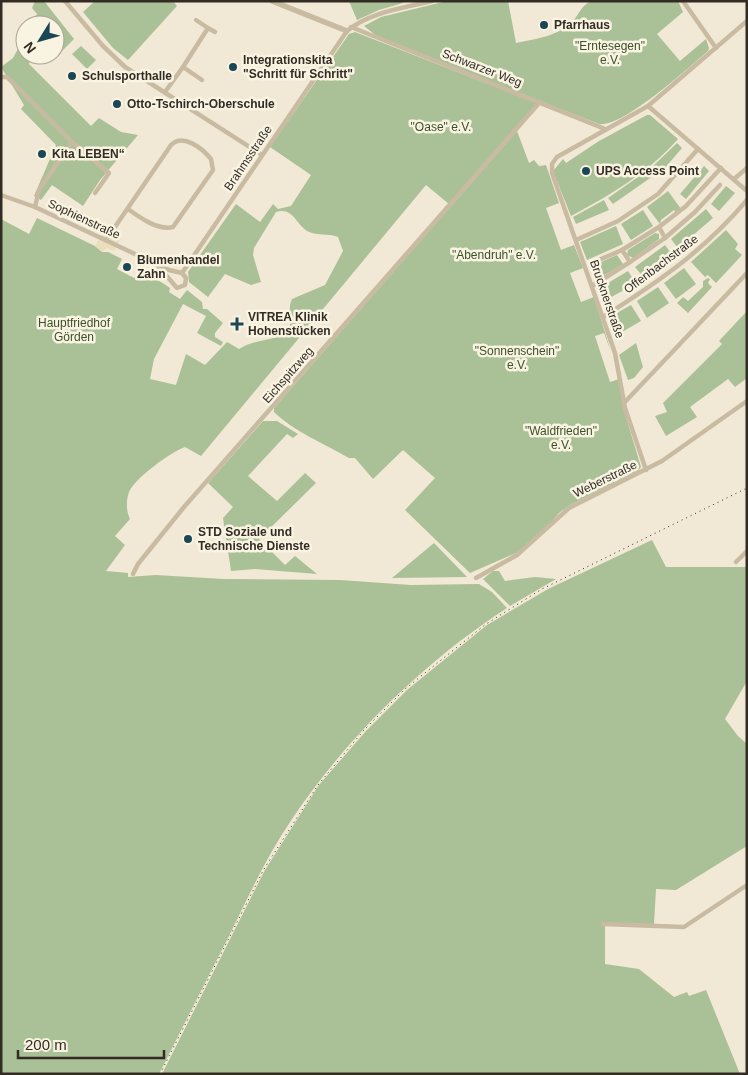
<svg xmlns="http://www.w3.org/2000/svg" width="748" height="1075" font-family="Arial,sans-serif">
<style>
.green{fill:#aac096}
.plaza{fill:#eadebc}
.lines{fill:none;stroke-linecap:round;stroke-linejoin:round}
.minor{stroke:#c9bba2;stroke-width:4.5}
.tertiary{stroke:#c9bba2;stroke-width:5.5}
.rail{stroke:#332c25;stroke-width:1;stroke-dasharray:1 4;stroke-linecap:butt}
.poi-dot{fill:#1a4655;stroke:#f9f3e2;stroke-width:2}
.labels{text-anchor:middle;stroke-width:5;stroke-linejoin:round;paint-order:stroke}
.poi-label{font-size:12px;font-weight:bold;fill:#332c25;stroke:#f9f3e2;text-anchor:start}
.park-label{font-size:12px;fill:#3b5228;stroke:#f9f3e2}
.street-label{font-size:12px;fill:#332c25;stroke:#f9f3e2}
</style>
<rect width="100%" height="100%" fill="#f1e9d6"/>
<!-- green -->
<g class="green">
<polygon points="35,1 44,1 74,39 51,62 39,55 55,55 55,25 31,25 37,14 32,8"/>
<polygon points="95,1 173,1 177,6 128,60 113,48 83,12"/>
<polygon points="349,1 402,1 403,3 379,10 357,20"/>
<path d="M447,1H508L516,43C535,39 559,36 573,21C581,12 579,8 591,1H678L683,12L657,34L680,61L706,39L709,48L708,51C689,67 623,128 599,124L379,38L364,26L381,17Z"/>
<path d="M355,32L537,103L449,204L426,185L201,456L185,447C171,452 135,478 129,492C126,500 126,511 130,519L115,536L125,545L106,571L128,573V577L156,575L223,579L340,580L411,585L479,584L492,592L507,608C425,661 347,737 292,819C268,854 250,893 231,932C207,979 183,1026 159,1074H1V219L29,234L37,218L95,246L102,252H108L122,259L117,269L134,278L139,271C151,278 158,279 170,288L169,292L180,299L187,290L202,302L203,309H207L223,323L215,333V337L223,342L221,346L197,333L206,316L183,304L154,359L150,379L176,385L186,354L205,365L227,342L239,349C253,340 272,340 289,334C292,323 287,309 292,299L325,285L343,251L338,237C328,233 316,236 307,231C295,223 293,207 276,212L254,248L253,255L261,282L251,285L225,274L208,297L189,282L188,272L236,204L260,222L273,204L278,209L291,206L311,175L270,147L349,34Z"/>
<polygon points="25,36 25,55 31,55 29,64 91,126 99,118 121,132 138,135 100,180 83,206 52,185 41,200 34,196 56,145 21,109 24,105 1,67 13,58"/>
<polygon points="81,46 96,60 87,69 72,54"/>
<path d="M647,115H650L678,139C649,172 609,196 571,216L553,171L563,159L566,163L599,141Z"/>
<path d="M517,131L529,163L534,160L539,166L546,165L559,203L546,208L561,250L574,245L583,268L570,273L581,302L594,297L611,352L604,333L595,336L610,382L619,379L623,407L641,467L638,471L570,505L559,513L534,542L516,553L470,573L405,510L435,478L403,450L373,479L355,458H349C325,444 293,431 274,412V408Z"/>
<polygon points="677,143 682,148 658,176 650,169"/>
<polygon points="704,166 709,171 686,199 680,194"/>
<polygon points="648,170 653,176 613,204 608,198"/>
<polygon points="726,186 735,193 719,211 711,204"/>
<polygon points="668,191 681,209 676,213 674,210 661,220 660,224 647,207"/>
<polygon points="604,200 609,210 576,224 573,217"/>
<polygon points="706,209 713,218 678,248 671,239"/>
<polygon points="643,210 653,226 631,240 621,224"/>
<polygon points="616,226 623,244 587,260 580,242"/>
<polygon points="726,230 738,244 735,249 742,255 716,283 708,275 705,277 691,262"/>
<polygon points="655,233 659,234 659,239 633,258 627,255 628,250"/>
<polygon points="665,245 673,256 643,277 635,267"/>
<polygon points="617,255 623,264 595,281 590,267"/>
<polygon points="684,268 696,284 676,299 664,283"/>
<polygon points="628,271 633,279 637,277 639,282 602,302 598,289"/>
<polygon points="708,278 710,279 708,283 712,287 688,313 677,303 683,297 688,301 703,287 703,281"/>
<polygon points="658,287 669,303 647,318 637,301"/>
<polygon points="631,305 641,321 617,335 608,318"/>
<polygon points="747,311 747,378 735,387 728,379 690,407 697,417 666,436 655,416 667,412 663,403 722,344 719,341"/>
<polygon points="636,343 643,367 634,378 628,380 619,355"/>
<polygon points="263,421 277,421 298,434 293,438 287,434 248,476 277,501 305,473 316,483 259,539 285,565 295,556 317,574 255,569 231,571 223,518 233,507 208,483"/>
<polygon points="652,540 666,567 747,567 747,681 725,719 738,736 747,744 747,846 676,890 656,889 654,924 605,923 605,964 639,969 674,997 687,992 689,996 706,990 740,1074 162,1074 265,870 319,785 366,731 407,690 487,625 548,589"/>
<polygon points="434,543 467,577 392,578"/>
<polygon points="493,571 499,571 505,581 535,577 556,579 510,606 483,579"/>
</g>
<!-- plaza -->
<polygon class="plaza" points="109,229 119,234 121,238 114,251 107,248 102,252 95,246 105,230"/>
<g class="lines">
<!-- minor -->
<g class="minor">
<polyline points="65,1 103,46 125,67 262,155"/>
<polyline points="683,1 716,48"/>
<polyline points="196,20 208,28"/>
<polyline points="351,27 605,129"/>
<polyline points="183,67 208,28 215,32"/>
<polyline points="1,77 7,77 72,142 39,190 35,207"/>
<polyline points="165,92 183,67 202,80"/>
<polyline points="648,106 747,191"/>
<polyline points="72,142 109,173 95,193"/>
<polyline points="734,179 747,168"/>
<polyline points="1,195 35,207 169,270 182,273"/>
<polyline points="659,227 686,206 721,168"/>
<polyline points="665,238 695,212 720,185"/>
<path d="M106,240L171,145C183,133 202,148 211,159L213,170L173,227C158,231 139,217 128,209"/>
<polyline points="576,240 618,221 658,194 698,149"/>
<polyline points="622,250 659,227 665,238 630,262"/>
<polyline points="592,263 622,250 630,262 592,286"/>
<polyline points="158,266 177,288 185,285 186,278 182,273"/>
<path d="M182,273L347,31C369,12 404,8 432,1"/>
<path d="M603,317C658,282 704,251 747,200"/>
<polyline points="624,403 747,273"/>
<polyline points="646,470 625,408 615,353 552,173 552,164 557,157 648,106 747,21"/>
<polyline points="736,562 747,551"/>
<polyline points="133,574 138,564 184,507 540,102"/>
<polyline points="476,578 517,555 569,508 662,461 747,401"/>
<polyline points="603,924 684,927 747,885"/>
</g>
<!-- tertiary -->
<polyline class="tertiary" points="272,1 347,31"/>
<!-- rail -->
<polyline class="rail" points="160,1074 264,869 318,785 364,730 405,689 486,624 542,589 747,488"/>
</g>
<!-- markers -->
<g class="poi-dot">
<circle cx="544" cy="25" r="5"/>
<circle cx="233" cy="67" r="5"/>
<circle cx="72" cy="76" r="5"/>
<circle cx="117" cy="104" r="5"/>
<circle cx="42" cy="154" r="5"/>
<circle cx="586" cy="171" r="5"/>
<circle cx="127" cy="267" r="5"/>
<path d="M234.5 316.5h5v5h5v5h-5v5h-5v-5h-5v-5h5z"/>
<circle cx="188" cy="539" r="5"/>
</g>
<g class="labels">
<!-- poi labels -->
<g class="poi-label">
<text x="554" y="29">Pfarrhaus</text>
<text x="243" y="64">Integrationskita<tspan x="243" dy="14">"Schritt für Schritt"</tspan></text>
<text x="82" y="80">Schulsporthalle</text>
<text x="127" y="108">Otto-Tschirch-Oberschule</text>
<text x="52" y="158">Kita LEBEN“</text>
<text x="596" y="175">UPS Access Point</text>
<text x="137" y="264">Blumenhandel<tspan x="137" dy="14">Zahn</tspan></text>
<text x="248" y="321">VITREA Klinik<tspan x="248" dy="14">Hohenstücken</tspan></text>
<text x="198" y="536">STD Soziale und<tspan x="198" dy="14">Technische Dienste</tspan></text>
</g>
<!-- park labels -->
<g class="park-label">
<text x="610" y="50">"Erntesegen"<tspan x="610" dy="14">e.V.</tspan></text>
<text x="441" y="131">"Oase" e.V.</text>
<text x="494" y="259">"Abendruh" e.V.</text>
<text x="74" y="327">Hauptfriedhof<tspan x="74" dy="14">Görden</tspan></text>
<text x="517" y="355">"Sonnenschein"<tspan x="517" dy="14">e.V.</tspan></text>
<text x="561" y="435">"Waldfrieden"<tspan x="561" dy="14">e.V.</tspan></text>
</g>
<!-- street labels -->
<g class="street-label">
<text transform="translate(482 68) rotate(21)" y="4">Schwarzer Weg</text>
<text transform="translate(248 158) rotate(-56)" y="4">Brahmsstraße</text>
<text transform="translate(84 219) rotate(25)" y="4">Sophienstraße</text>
<text transform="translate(661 264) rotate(-37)" y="4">Offenbachstraße</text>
<text transform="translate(607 299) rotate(71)" y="4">Brucknerstraße</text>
<text transform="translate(288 375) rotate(-49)" y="4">Eichspitzweg</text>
<text transform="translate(605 479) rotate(-26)" y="4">Weberstraße</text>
</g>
</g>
<!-- border -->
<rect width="748" height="1075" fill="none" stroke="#332c25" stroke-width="5"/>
<!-- north arrow -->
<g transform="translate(40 40) rotate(233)"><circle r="24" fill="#f9f3e2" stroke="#aaa396"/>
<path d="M0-4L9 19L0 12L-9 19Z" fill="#1a4655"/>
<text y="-8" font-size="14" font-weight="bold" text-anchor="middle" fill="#332c25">N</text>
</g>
<!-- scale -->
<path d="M18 1050v8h146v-8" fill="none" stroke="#332c25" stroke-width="2.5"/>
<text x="25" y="1050" font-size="15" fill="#332c25" stroke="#f9f3e2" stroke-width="4" paint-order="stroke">200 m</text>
</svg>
